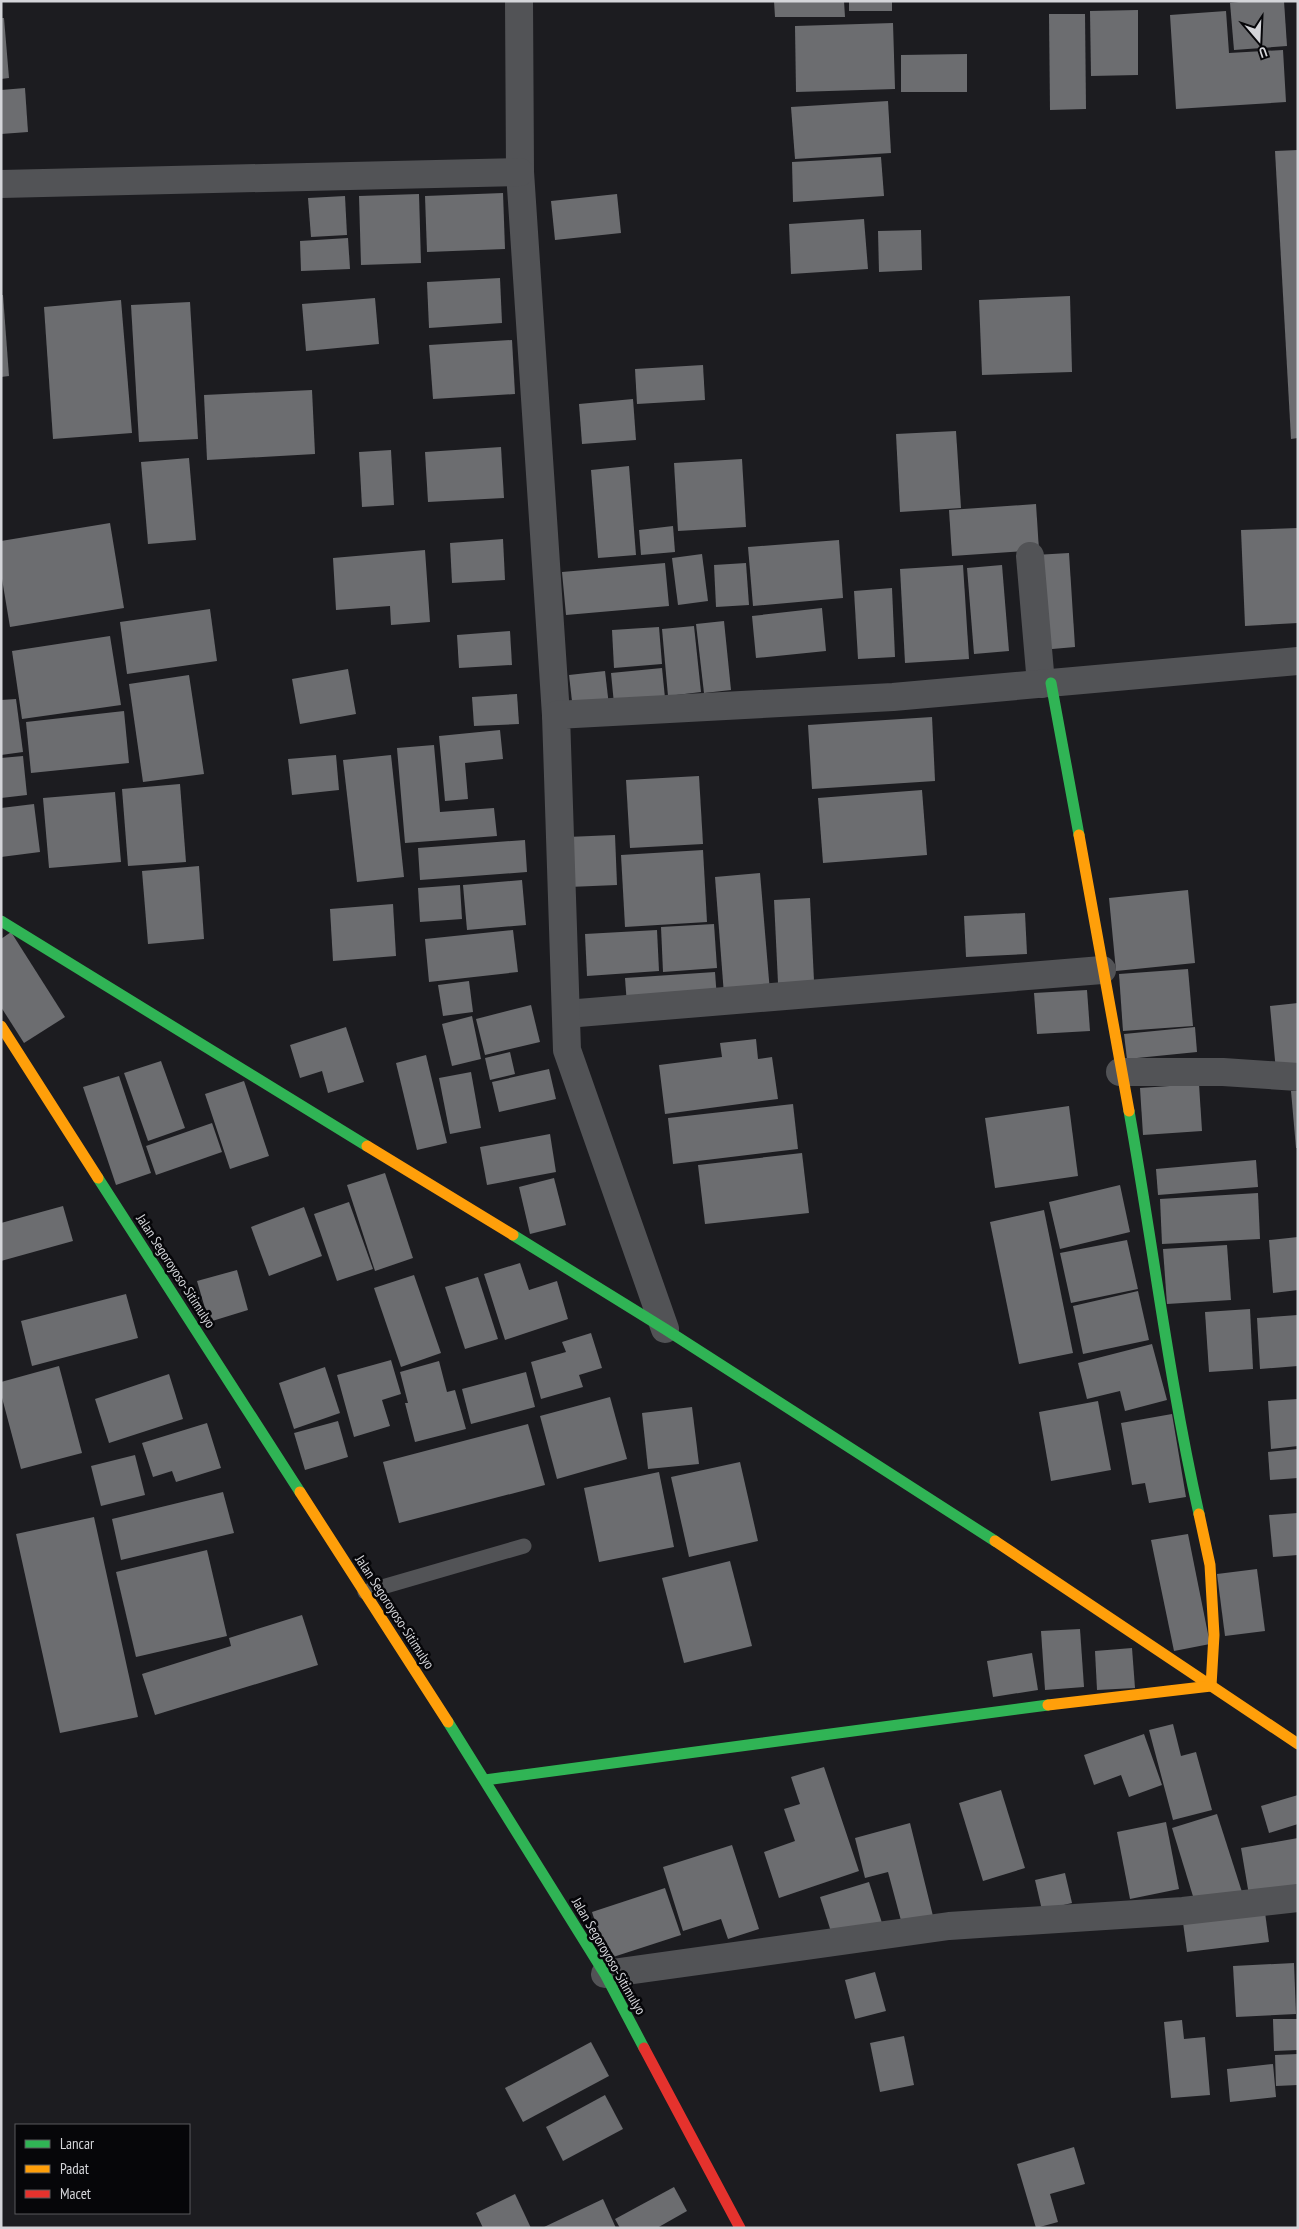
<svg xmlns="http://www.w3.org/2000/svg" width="1299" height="2229" font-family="'PT Sans Narrow',sans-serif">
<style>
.building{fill:#6c6d70}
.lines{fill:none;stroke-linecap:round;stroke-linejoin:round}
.lane{stroke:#525356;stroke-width:15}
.street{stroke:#525356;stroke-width:28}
.fast{stroke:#30b455;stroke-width:11}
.slow{stroke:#ff9f0a;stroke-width:11}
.jam{stroke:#e5322d;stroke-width:11}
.labels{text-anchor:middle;stroke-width:5;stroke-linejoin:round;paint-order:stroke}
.street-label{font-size:14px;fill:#d4d5d9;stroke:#060609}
</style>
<rect width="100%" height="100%" fill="#1c1c20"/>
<!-- building -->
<g class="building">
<polygon points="774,1 844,1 845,17 775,17"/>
<rect x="849" y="1" width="43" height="10"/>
<polygon points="1248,1 1284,1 1287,46 1234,50 1230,3"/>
<polygon points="1138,10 1138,75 1091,76 1090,11"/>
<polygon points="1226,11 1229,53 1283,50 1286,102 1176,109 1170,15"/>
<polygon points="1049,14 1085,14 1086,109 1050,110"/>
<polygon points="1,18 4,18 9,78 1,79"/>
<polygon points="893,23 895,89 796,92 795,26"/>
<polygon points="967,54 967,92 901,92 901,55"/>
<polygon points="25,88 28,132 1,134 1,90"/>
<polygon points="888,101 891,153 795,159 791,107"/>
<polygon points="1298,150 1298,438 1291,439 1275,151"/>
<polygon points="881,157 884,196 793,202 792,162"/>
<polygon points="503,193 505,249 427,252 425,196"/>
<polygon points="419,194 421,263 361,265 359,196"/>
<polygon points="617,194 621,233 555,240 551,201"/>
<polygon points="345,196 347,235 311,237 308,198"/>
<polygon points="864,219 868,269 791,274 789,224"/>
<polygon points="921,230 922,270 879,272 878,231"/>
<polygon points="348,238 350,269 301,271 300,241"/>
<polygon points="500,278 502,323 429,328 427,282"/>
<polygon points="1,295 3,295 9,376 1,377"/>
<polygon points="1070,296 1072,372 982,375 979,300"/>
<polygon points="375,298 379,344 306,351 302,304"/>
<polygon points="121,300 132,433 53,439 44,307"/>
<polygon points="190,302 198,439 139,442 131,305"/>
<polygon points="512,340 515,394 433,399 429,345"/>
<polygon points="703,365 705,400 637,404 635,369"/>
<polygon points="312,390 315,454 207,460 204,395"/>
<polygon points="633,399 636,440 582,444 579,404"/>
<polygon points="956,431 961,508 900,512 896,434"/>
<polygon points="501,447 504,498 428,502 425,452"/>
<polygon points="391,450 394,505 362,507 359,452"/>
<polygon points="189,458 196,540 148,544 141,462"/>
<polygon points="742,459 746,527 678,531 674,463"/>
<polygon points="629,466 636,555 598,558 591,470"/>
<polygon points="1036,504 1039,550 952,556 949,510"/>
<polygon points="110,523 124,608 10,627 1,573 1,541"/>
<polygon points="673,526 675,552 641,555 639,530"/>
<polygon points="1298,528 1298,623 1245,626 1241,530"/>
<polygon points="503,539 505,580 452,583 450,543"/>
<polygon points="839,540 843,598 753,606 748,547"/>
<polygon points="425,550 430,622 391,625 390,606 336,610 333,558"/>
<polygon points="1069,553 1075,647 1041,650 1035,555"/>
<polygon points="702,554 708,601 678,605 672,558"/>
<polygon points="665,563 669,606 566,615 562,572"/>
<polygon points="746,563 749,605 716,607 714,565"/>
<polygon points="963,565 969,659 905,663 900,569"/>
<polygon points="1002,565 1009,651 974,654 967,568"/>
<polygon points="892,588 895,657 858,659 854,591"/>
<polygon points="822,608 826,651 756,658 752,616"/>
<polygon points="210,609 217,661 127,674 120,622"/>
<polygon points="724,621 731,690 704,693 696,624"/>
<polygon points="694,626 701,692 668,696 662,629"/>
<polygon points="659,627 662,664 614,668 612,630"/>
<polygon points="510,631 512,665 459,668 457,635"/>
<polygon points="110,636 121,705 22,719 12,651"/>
<polygon points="662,668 665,698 614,704 611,673"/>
<polygon points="348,669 356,714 300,724 292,679"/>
<polygon points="605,671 609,706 573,710 569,675"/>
<polygon points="189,675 204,774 143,782 129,684"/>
<polygon points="517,694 519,724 474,726 472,697"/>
<polygon points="16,699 23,752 1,755 1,700"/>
<polygon points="124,711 129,763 31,773 26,722"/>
<polygon points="932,717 935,781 812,789 808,725"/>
<polygon points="500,730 503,759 465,763 468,799 445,801 439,736"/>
<polygon points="434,745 440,812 494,808 497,836 405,843 397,748"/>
<polygon points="336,755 339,790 292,795 288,759"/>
<polygon points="391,755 404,877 357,882 343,760"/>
<polygon points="23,756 27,795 1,798 1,758"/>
<polygon points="699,776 703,844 630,848 626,780"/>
<polygon points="180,784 186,862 128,866 122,789"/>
<polygon points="922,790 927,855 823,863 818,798"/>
<polygon points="115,792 121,862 49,868 43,798"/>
<polygon points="34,804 40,852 1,857 1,808"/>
<polygon points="615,835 617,885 569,887 567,837"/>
<polygon points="525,840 527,872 420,880 418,848"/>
<polygon points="703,850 707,922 625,927 621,855"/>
<polygon points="199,866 204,939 148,944 142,871"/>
<polygon points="760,873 770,992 724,995 715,877"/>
<polygon points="522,880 526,925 467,930 463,885"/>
<polygon points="460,885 462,919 420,922 418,888"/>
<polygon points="1188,890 1195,963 1116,971 1109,898"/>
<polygon points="810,898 814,981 778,983 774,900"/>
<polygon points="393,904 396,956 333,961 330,909"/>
<polygon points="1025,913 1027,954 966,957 964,916"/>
<polygon points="714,924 717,968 663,972 661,927"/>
<polygon points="513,930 518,972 429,982 425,939"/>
<polygon points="657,930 659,971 587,976 585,934"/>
<polygon points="11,932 65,1017 24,1043 1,1007 1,939"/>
<polygon points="1188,969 1193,1026 1123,1031 1119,974"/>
<polygon points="715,972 717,999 627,1005 625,978"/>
<polygon points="469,981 473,1012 443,1016 438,985"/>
<polygon points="1087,990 1090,1031 1037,1034 1034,993"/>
<polygon points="1298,1003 1298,1070 1276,1071 1270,1006"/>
<polygon points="531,1005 540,1042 485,1055 476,1019"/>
<polygon points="472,1016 481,1059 452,1066 442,1024"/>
<polygon points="346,1027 364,1082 328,1093 322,1071 300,1078 290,1045"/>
<polygon points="1195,1027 1197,1052 1127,1059 1124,1034"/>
<polygon points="756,1039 758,1059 772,1057 778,1099 665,1114 659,1065 722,1057 720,1043"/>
<polygon points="510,1052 515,1074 490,1080 485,1058"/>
<polygon points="426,1055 447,1143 417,1150 396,1063"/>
<polygon points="161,1061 185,1128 148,1141 124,1073"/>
<polygon points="549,1069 556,1099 499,1112 492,1082"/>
<polygon points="471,1072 481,1128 450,1134 439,1078"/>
<polygon points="119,1076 151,1173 116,1185 83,1087"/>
<polygon points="244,1081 269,1156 230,1169 205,1094"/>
<polygon points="1199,1084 1202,1131 1143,1135 1140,1088"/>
<polygon points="1291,1091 1298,1091 1298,1148 1296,1148"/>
<polygon points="793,1104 798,1149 673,1164 668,1118"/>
<polygon points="1069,1106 1078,1176 995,1188 985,1118"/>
<polygon points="212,1123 222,1152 156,1175 146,1146"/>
<polygon points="550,1134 556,1172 487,1185 480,1147"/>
<polygon points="802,1153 809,1213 705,1224 698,1165"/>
<polygon points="1256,1160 1258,1187 1158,1195 1156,1169"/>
<polygon points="385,1173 413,1258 375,1271 347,1185"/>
<polygon points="554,1178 566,1225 530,1234 519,1187"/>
<polygon points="1120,1185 1130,1232 1060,1249 1049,1202"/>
<polygon points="1258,1193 1260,1239 1162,1244 1160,1199"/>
<polygon points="349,1202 373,1269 337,1281 314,1214"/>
<polygon points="63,1206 73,1241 1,1261 1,1223"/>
<polygon points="304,1207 322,1256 269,1276 251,1227"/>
<polygon points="1044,1210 1073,1353 1019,1364 990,1222"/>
<polygon points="1298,1237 1298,1290 1273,1293 1269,1240"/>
<polygon points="1127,1240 1138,1289 1071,1303 1060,1253"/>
<polygon points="1227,1245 1231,1300 1167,1304 1163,1249"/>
<polygon points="520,1263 529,1290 557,1281 568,1319 505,1340 484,1274"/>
<polygon points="237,1270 248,1310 209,1322 197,1281"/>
<polygon points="414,1275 441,1353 401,1367 374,1288"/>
<polygon points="478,1277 498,1339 465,1349 445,1287"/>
<polygon points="1138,1291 1149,1340 1083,1354 1073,1306"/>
<polygon points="126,1294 138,1338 32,1366 21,1321"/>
<polygon points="1250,1309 1253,1369 1209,1372 1205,1312"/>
<polygon points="1298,1315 1298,1366 1260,1369 1257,1318"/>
<polygon points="591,1333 602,1368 579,1375 583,1387 541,1399 531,1362 566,1352 562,1342"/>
<polygon points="1152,1344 1167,1400 1125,1411 1120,1391 1087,1399 1078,1363"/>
<polygon points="391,1360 401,1394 382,1400 390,1426 354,1437 337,1375"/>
<polygon points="439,1361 447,1392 455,1390 466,1429 415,1442 405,1403 408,1403 400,1372"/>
<polygon points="59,1366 82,1453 21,1469 1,1394 1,1382"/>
<polygon points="325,1367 340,1413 294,1429 279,1383"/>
<polygon points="526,1372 535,1407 471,1424 462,1389"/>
<polygon points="169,1374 183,1419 109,1443 95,1399"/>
<polygon points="610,1397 627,1459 557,1479 540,1416"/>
<polygon points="1298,1399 1298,1446 1271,1449 1268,1401"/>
<polygon points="1098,1401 1111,1470 1051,1481 1039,1412"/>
<polygon points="692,1407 699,1464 648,1469 642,1413"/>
<polygon points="1172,1414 1186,1497 1149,1503 1145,1483 1132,1485 1121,1423"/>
<polygon points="338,1421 348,1457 305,1470 294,1433"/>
<polygon points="207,1423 221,1468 176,1482 172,1471 153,1477 142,1443"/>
<polygon points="528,1424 545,1485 399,1523 383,1462"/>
<polygon points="1298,1449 1298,1478 1270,1480 1268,1452"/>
<polygon points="135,1455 145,1495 101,1506 91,1466"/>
<polygon points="740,1462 758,1541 689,1557 671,1477"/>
<polygon points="659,1472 674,1547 599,1562 584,1488"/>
<polygon points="223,1492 234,1533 121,1560 112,1519"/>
<polygon points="1298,1513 1298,1555 1273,1557 1269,1515"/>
<polygon points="94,1517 138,1717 60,1733 16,1534"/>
<polygon points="1188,1534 1210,1644 1174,1651 1151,1540"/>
<polygon points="207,1550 227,1636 136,1657 116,1572"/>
<polygon points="730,1561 752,1646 684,1663 662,1578"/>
<polygon points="1257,1569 1265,1631 1225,1636 1217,1574"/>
<polygon points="302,1615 318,1665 155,1715 142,1674 231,1646 229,1638"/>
<polygon points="1080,1629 1084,1687 1045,1690 1041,1631"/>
<polygon points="1132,1648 1135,1688 1097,1690 1095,1651"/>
<polygon points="1032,1653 1038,1690 993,1697 987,1661"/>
<polygon points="1173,1724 1181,1756 1196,1752 1212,1810 1173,1820 1149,1730"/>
<polygon points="1144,1734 1162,1785 1129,1797 1121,1775 1094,1785 1084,1755"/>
<polygon points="824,1767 859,1871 779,1898 764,1852 795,1841 784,1809 800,1804 791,1777"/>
<polygon points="1001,1790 1025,1868 983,1881 959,1803"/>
<polygon points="1298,1795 1298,1824 1269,1833 1261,1806"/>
<polygon points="1217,1814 1242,1892 1196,1906 1172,1828"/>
<polygon points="1166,1822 1179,1889 1130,1899 1117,1832"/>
<polygon points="910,1823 934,1920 903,1928 888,1872 865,1878 855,1838"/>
<polygon points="1298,1838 1298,1886 1249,1895 1241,1848"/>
<polygon points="732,1845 759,1929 728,1939 721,1919 683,1931 663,1867"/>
<polygon points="1065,1873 1072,1903 1042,1910 1035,1880"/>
<polygon points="869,1882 882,1923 833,1938 820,1897"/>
<polygon points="665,1888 681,1935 607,1959 592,1912"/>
<polygon points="1264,1905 1269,1942 1187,1952 1182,1915"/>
<polygon points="1294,1963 1296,2014 1236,2017 1233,1966"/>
<polygon points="875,1972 886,2011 855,2019 845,1980"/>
<polygon points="1273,2019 1298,2019 1298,2050 1274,2051"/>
<polygon points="1182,2020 1184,2039 1205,2037 1210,2095 1171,2098 1164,2022"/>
<polygon points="904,2036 914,2085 880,2092 870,2043"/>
<polygon points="591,2042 609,2076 523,2122 505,2088"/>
<polygon points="1298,2054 1298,2085 1276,2086 1275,2055"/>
<polygon points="1273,2064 1276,2097 1230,2102 1227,2069"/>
<polygon points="605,2095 623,2129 563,2161 546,2127"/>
<polygon points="1074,2147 1085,2184 1050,2194 1058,2222 1036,2228 1017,2164"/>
<polygon points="674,2187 687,2211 657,2228 620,2228 615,2219"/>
<polygon points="515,2194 531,2228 483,2228 476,2213"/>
<polygon points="603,2199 616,2228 542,2228"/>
</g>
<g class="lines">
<!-- lane -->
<polyline class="lane" points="365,1592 524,1546"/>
<!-- street -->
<g class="street">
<polyline points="519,1 520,172 556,715"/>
<polyline points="1,184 520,172"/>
<polyline points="1030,556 1041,684"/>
<polyline points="566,1014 1102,970"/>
<polyline points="1120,1072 1223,1072 1298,1077"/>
<polyline points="665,1329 567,1050 556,715 893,697 1298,661"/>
<polyline points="605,1974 949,1926 1183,1911 1298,1898"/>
</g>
<!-- fast -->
<g class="fast">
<polyline points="1051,683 1079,835"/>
<polyline points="1,921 367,1146"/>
<path d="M1129,1111C1153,1245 1169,1381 1199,1514"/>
<polyline points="98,1178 300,1492"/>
<polyline points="513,1235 665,1329 995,1541"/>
<polyline points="448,1722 605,1974 644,2048"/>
<polyline points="485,1780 1048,1705"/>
</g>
<!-- slow -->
<g class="slow">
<polyline points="1079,835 1129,1111"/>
<polyline points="1,1026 98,1178"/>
<polyline points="367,1146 513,1235"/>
<polyline points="300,1492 448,1722"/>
<polyline points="995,1541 1298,1744"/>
<polyline points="1048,1705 1211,1686 1214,1635 1210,1565 1199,1514"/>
</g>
<!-- jam -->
<polyline class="jam" points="644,2048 740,2228"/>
</g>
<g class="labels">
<!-- street labels -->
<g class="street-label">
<text transform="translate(176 1271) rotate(57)" y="5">Jalan Segoroyoso-Sitimulyo</text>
<text transform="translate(395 1612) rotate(57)" y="5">Jalan Segoroyoso-Sitimulyo</text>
<text transform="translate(609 1956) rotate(60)" y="5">Jalan Segoroyoso-Sitimulyo</text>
</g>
</g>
<!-- border -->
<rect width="1299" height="2229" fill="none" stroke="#d4d5d9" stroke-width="5"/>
<!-- legend -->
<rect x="15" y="2124" width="175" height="90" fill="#060609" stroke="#58595c"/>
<rect x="25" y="2140" width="25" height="8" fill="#30b455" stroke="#58595c"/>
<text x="60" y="2149" font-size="15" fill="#d4d5d9">Lancar</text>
<rect x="25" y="2165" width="25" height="8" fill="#ff9f0a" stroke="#58595c"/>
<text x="60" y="2174" font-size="15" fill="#d4d5d9">Padat</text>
<rect x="25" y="2190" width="25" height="8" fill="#e5322d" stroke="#58595c"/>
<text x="60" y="2199" font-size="15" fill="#d4d5d9">Macet</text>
<!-- north arrow -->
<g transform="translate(1259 40) rotate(161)" stroke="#060609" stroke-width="4" paint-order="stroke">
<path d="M0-4L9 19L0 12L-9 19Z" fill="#d4d5d9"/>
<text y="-8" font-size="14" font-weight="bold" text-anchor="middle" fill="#d4d5d9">U</text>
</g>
</svg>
